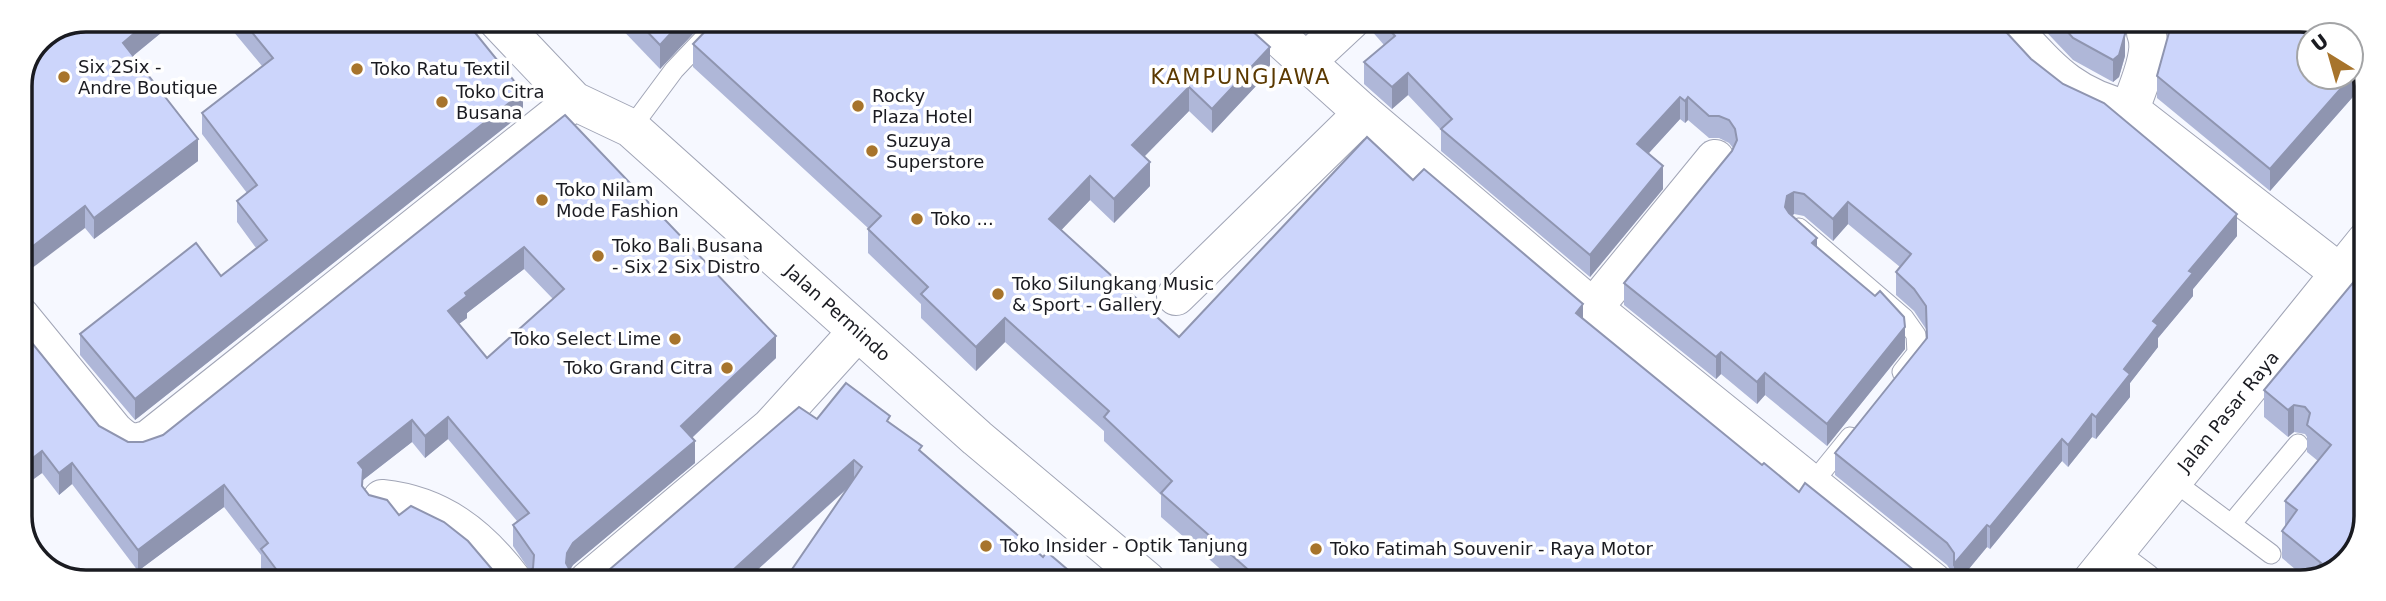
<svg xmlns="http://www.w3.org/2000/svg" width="2386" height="601" font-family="'DejaVu Sans',sans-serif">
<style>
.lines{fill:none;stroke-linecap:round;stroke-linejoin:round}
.lane-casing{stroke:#a1a5b6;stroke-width:21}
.street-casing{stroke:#a1a5b6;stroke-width:40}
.secondary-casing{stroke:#a1a5b6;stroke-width:40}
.lane{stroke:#fff;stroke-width:19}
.street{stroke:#fff;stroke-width:38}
.secondary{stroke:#fff;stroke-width:38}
.wall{fill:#afb7d8;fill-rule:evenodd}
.shaded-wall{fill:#8f95b0}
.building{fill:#ccd5fb;stroke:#8f95b0;stroke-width:2;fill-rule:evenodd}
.poi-dot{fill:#a7742c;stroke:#fff;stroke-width:2.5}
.labels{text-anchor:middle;stroke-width:7;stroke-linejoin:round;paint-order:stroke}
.poi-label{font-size:18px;fill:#1a1b21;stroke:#fff;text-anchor:start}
.street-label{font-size:18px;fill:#1a1b21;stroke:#fff}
.quarter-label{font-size:21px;letter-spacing:2px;fill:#5b3901;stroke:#fff}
.rim{fill:none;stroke:#1a1b21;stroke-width:3.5}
</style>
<rect width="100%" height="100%" fill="#f6f8ff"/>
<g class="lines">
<!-- lane casing -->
<g class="lane-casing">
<g id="lane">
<polyline points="631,128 674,70 710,32"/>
<polyline points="1799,228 1904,318 1916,335 1917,353 1902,372"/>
<polyline points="2172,480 2271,554"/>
<polyline points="1811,485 1850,437"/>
<polyline points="2232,523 2298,444"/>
</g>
</g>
<!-- street casing -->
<g class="street-casing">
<g id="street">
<polyline points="1260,20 1363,113 1593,308 1933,582"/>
<path d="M2004,20C2047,65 2067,96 2130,110L2341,274"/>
<polyline points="1307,61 1351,20"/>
<path d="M2130,110C2136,89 2155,54 2146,33"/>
<polyline points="1176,296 1363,113"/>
<polyline points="1593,308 1715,159"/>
<path d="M20,316L114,431C127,443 133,445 149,439L574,101"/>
<path d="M382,499C440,505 479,536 513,581"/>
<polyline points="2111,558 2143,582"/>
<polyline points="588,581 771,427 857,332"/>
</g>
</g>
<!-- secondary casing -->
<g class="secondary-casing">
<g id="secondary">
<path id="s1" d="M497,20L574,101L631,128L977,438L1147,581"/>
<path id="s2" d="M2091,582L2366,241"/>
</g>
</g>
<!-- lane -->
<use href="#lane" class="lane"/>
<!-- street -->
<use href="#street" class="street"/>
<!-- secondary -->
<use href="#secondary" class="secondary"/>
</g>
<!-- wall -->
<g class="wall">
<polygon points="178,19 133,56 198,161 94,239 85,228 19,85"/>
<polygon points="223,19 430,19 523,113 135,420 80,355 80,334 221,276 256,248 237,222 237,201 247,193 202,134 202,113 262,66"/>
<polygon points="613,20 706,20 660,69"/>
<polygon points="1370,20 1995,20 2031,59 2237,236 2193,289 2193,296 2158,338 2158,347 2130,383 2130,397 2096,439 2092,437 2068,467 2062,461 1990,549 1987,547 1958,582 1954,582 1954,575 1947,565 1835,475 1835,453 1927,338 1926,329 1914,311 1896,295 1896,272 1900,267 1848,224 1833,241 1804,216 1794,214 1792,216 1817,248 1905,349 1827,446 1765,395 1757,404 1721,374 1716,379 1624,305 1624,283 1732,151 1733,148 1729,143 1719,138 1709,138 1688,120 1685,123 1680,119 1648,154 1663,189 1590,277 1441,151 1441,130 1408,95 1392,109 1364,84 1364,62 1384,45 1370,29"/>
<polygon points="2035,20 2129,20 2125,27 2125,56 2119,77 2113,82 2073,60"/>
<polygon points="2163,21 2314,21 2366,77 2366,82 2270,191 2157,98 2157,76 2168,36 2167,28"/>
<polygon points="693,44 1270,71 1212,133 1189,111 1144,157 1150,186 1114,223 1090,200 1061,230 1179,337 1413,180 1762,465 1799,492 1920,575 1930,580 1941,582 1234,581 1161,517 1161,495 1104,441 1104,431 1005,342 976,371 921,318 921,304 868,253 868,228 693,67"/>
<path d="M565,115L776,358L692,438L695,463L573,565L570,570L572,574L581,580L588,581H524V578L530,571L513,546V525L517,521L448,439L425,458L412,442L363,480V487L369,495L399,515L506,580L512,581H268L261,571V555L224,507L138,571L72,484L59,495L42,473L20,489V328L99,426L128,442H143L163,435ZM524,269L553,299L487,358L459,324L467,318V313Z"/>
<polygon points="2366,267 2341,568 2308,580 2282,558 2282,531 2285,527 2285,501 2318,461 2307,452 2307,437 2305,434 2294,432 2288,437 2264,417 2264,390"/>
<polygon points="817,419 890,424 922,452 1043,557 1081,581 849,487 745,581 592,581 602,576"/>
</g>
<!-- shaded-wall -->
<g class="shaded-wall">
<polygon points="151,19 178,19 123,64 123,43"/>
<polygon points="683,20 706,20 660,69 660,45"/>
<polygon points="2125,34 2125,56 2119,77 2113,82 2113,60"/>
<polygon points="1270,47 1270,71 1212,133 1212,109"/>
<polygon points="2361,66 2366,77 2366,82 2270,191 2270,169"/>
<polygon points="1408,73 1408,95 1392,109 1392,87"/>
<polygon points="1189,87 1189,111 1132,169 1132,145"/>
<polygon points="523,92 523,113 135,420 135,399"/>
<polygon points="1680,97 1680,119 1637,166 1637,144"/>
<polygon points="1688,97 1688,120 1685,123 1685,101"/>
<polygon points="198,139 198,161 94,239 94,218"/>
<polygon points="1150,162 1150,186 1114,223 1114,199"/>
<polygon points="1663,166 1663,189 1590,277 1590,255"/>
<polygon points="1090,176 1090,200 1049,243 1049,219"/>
<polygon points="1794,192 1794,214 1787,219 1785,207 1787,196"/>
<polygon points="1848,202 1848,224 1833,241 1833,219"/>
<polygon points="85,206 85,228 19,278 19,257"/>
<polygon points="2237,214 2237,236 2193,289 2193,296 2158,338 2158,347 2130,383 2130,397 2096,439 2096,417 2153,321 2189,271"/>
<polygon points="1817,238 1817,260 1812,243"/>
<polygon points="524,247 524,269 467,313 467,318 448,332 448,311 465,293"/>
<polygon points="1583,304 1583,328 1576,313"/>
<polygon points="1005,318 1005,342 976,371 976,347"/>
<polygon points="1905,327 1905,349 1827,446 1827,424"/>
<polygon points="776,336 776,358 681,448 681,426"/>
<polygon points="1721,352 1721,374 1716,379 1716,357"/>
<polygon points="1765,373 1765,395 1757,404 1757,382"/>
<polygon points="2294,405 2294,432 2288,437 2288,410"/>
<polygon points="2092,414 2092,437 2068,467 2068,445"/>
<polygon points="448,417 448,439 425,458 425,436"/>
<polygon points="412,420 412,442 363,480 362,507 358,463"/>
<polygon points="2062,439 2062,461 1990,549 1990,527"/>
<polygon points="695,441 695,463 573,565 567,574 567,553 573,543"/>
<polygon points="42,451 42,473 20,489 20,468"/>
<polygon points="854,460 854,482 745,581 721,581"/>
<polygon points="72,463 72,484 59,495 59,473"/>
<polygon points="224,485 224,507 138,571 138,550"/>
<polygon points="1987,525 1987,547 1958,582 1954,582 1954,564"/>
</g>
<!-- building -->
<g class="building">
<polygon points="85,19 151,19 123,43 198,139 94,218 85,206 19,257 19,85 39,38"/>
<polygon points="241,19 430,19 434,24 439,19 464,19 523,92 135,399 80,334 196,243 221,276 267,240 237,201 257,185 202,113 273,58"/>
<polygon points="636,20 683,20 660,45"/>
<polygon points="716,20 1240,20 1270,47 1212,109 1189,87 1132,145 1150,162 1114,199 1090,176 1049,219 1179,337 1367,137 1413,180 1424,169 1583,304 1576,313 1762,465 1764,463 1799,492 1805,483 1920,575 1930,580 1941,578 1938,582 1261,581 1161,493 1172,481 1104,417 1109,411 1005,318 976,347 921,294 928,287 868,229 881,216 693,44"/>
<polygon points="1381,20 1995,20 2031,59 2063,84 2104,103 2237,214 2189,271 2193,273 2153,321 2158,325 2124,369 2130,374 2096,417 2092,414 2068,445 2062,439 1990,527 1987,525 1954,564 1954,553 1947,543 1835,453 1927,338 1926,306 1914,289 1896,272 1911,254 1848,202 1833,219 1804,194 1794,192 1787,196 1785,207 1789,213 1817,238 1812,243 1875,296 1880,291 1904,317 1905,327 1827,424 1765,373 1757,382 1721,352 1716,357 1624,283 1732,151 1737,140 1735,129 1729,120 1719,116 1709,116 1688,97 1685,101 1680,97 1637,144 1663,166 1590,255 1441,129 1452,119 1408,73 1392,87 1364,62 1395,36"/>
<polygon points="2057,20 2125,20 2125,34 2119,55 2113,60 2073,38"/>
<polygon points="2169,21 2314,21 2339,35 2309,35 2309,77 2351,77 2270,169 2157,76 2170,29"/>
<polygon points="2351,43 2361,66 2351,77"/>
<path d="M565,115L776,336L681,426L695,441L573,543L567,553L566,563L572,574L581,580L588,581H526L524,578L533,568L534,555L513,525L529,513L448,417L425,436L412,420L358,463L363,469L362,486L369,495L387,500L399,515L411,506L444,522L468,541L496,574L506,580L512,581H285L261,549L268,543L224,485L138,550L72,463L59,473L42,451L20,468V328L99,426L128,442H143L163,435ZM524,247L564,289L487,358L448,311L467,296L465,293Z"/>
<polygon points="2366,267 2365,529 2341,568 2318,576 2314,572 2321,563 2282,531 2297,510 2285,501 2331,445 2307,425 2310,413 2305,407 2294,405 2288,410 2264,390"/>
<polygon points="846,383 890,416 887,421 922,446 919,450 1043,557 1047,552 1081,581 784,581 862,467 854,460 721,581 592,581 602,576 799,407 817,419"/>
</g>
<!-- markers -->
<g class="poi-dot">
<circle cx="357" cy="69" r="7"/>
<circle cx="64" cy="77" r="7"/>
<circle cx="442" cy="102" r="7"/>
<circle cx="858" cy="106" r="7"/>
<circle cx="872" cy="151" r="7"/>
<circle cx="542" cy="200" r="7"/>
<circle cx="917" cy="219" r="7"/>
<circle cx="598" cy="256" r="7"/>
<circle cx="998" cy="294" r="7"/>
<circle cx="675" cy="339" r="7"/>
<circle cx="727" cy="368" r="7"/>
<circle cx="986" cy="546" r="7"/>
<circle cx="1316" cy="549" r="7"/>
</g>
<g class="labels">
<!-- poi labels -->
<g class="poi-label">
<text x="78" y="73">Six 2Six -<tspan x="78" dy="21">Andre Boutique</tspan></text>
<text x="371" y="75">Toko Ratu Textil</text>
<text x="456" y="98">Toko Citra<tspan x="456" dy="21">Busana</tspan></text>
<text x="872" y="102">Rocky<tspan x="872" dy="21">Plaza Hotel</tspan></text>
<text x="886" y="147">Suzuya<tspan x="886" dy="21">Superstore</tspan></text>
<text x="556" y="196">Toko Nilam<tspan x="556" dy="21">Mode Fashion</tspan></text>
<text x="931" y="225">Toko ...</text>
<text x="612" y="252">Toko Bali Busana<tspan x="612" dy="21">- Six 2 Six Distro</tspan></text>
<text x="1012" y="290">Toko Silungkang Music<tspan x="1012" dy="21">&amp; Sport - Gallery</tspan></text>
<text x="661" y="345" text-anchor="end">Toko Select Lime</text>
<text x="713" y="374" text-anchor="end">Toko Grand Citra</text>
<text x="1000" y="552">Toko Insider - Optik Tanjung</text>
<text x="1330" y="555">Toko Fatimah Souvenir - Raya Motor</text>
</g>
<!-- street labels -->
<g class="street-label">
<text dy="6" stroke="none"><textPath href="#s1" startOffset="452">Jalan Permindo</textPath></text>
<text dy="6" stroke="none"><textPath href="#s2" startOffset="219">Jalan Pasar Raya</textPath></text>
</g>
<!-- quarter labels -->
<g class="quarter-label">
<text x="1241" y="84">KAMPUNGJAWA</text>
</g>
</g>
<!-- crop -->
<path d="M0 0H2386V601H0ZM86 32H2300A54 54 0 0 1 2354 86V516A54 54 0 0 1 2300 570H86A54 54 0 0 1 32 516V86A54 54 0 0 1 86 32Z" fill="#fff" fill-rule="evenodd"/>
<path class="rim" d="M86 32H2300A54 54 0 0 1 2354 86V516A54 54 0 0 1 2300 570H86A54 54 0 0 1 32 516V86A54 54 0 0 1 86 32Z"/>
<!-- north arrow -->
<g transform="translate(2330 56) rotate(323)"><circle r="33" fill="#ffffff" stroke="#a3a4a6" stroke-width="2"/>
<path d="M0-5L12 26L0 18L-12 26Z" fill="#a7742c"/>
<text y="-10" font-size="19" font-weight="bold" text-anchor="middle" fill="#1a1b21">U</text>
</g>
</svg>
